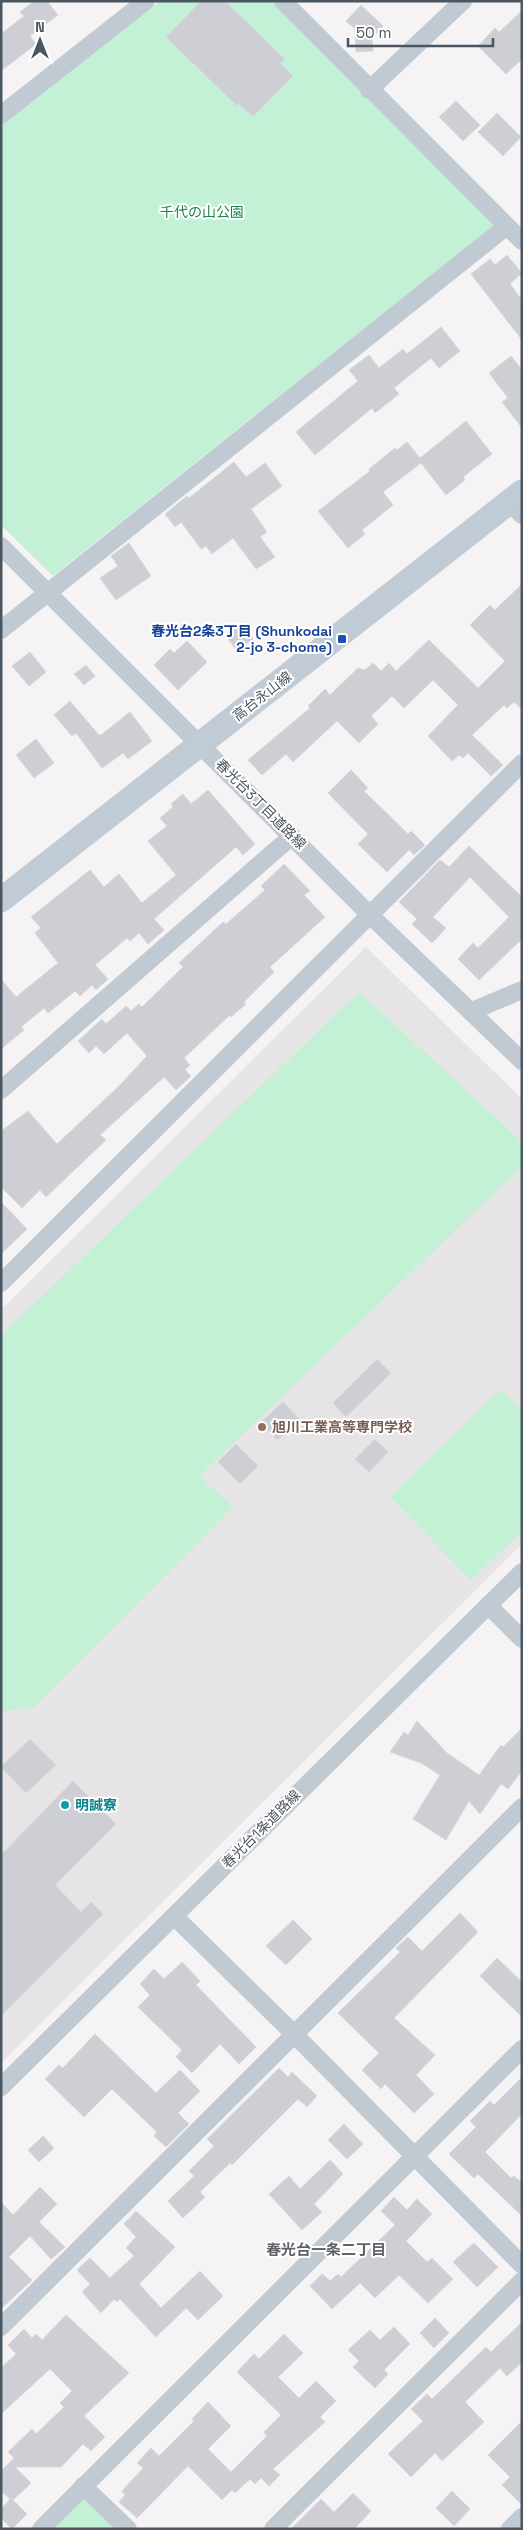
<svg xmlns="http://www.w3.org/2000/svg" width="523" height="2530" font-family="'Space Grotesk','Noto Sans JP',sans-serif">
<style>
.education{fill:#e6e4e5}
.green{fill:#c3f1d5}
.building{fill:#cdcfd5;stroke:#d7d9de}
.lines{fill:none;stroke-linecap:round;stroke-linejoin:round}
.street{stroke:#c1cad2;stroke-width:18}
.secondary{stroke:#c1cbd6;stroke-width:25}
.transit-dot{fill:#1a4fb4;stroke:#fff;stroke-width:2}
.education-dot{fill:#8d6e63;stroke:#fff;stroke-width:2}
.culture-dot{fill:#0f9aa8;stroke:#fff;stroke-width:2}
.labels{text-anchor:middle;stroke-width:4;stroke-linejoin:round;paint-order:stroke}
.park-label{font-size:14px;fill:#17864f;stroke:#fff}
.transit-label{font-size:14px;font-weight:bold;fill:#164399;stroke:#fff;text-anchor:end}
.street-label{font-size:14px;fill:#4a5661;stroke:#fff}
.education-label{font-size:14px;font-weight:bold;fill:#785e54;stroke:#fff;text-anchor:start}
.culture-label{font-size:14px;font-weight:bold;fill:#0d838f;stroke:#fff;text-anchor:start}
.neighbourhood-label{font-size:15px;font-weight:bold;fill:#5f6368;stroke:#fff}
</style>
<rect width="100%" height="100%" fill="#f5f3f3"/>
<!-- education -->
<polygon class="education" points="366,947 522,1099 522,1544 1,2063 1,1310"/>
<!-- green -->
<g class="green">
<polygon points="160,1 275,1 497,223 53,576 1,525 1,126"/>
<polygon points="359,992 522,1142 522,1166 199,1476 233,1507 33,1708 1,1711 1,1336"/>
<polygon points="501,1389 522,1411 522,1531 471,1580 390,1497"/>
<polygon points="83,2486 128,2529 41,2529"/>
</g>
<!-- building -->
<g class="building">
<polygon points="34,1 47,1 58,15 30,36 36,44 1,71 1,34 24,16 20,12"/>
<polygon points="201,1 225,1 285,59 280,63 293,76 253,117 239,104 237,106 166,37"/>
<polygon points="361,5 383,26 372,38 373,51 356,52 355,29 346,21"/>
<polygon points="522,11 522,59 506,74 478,46 495,28 499,32"/>
<polygon points="456,101 480,125 463,141 439,117"/>
<polygon points="497,113 521,137 503,156 478,132"/>
<polygon points="507,255 522,273 510,284 522,300 522,340 471,274 490,259 495,265"/>
<polygon points="441,327 460,351 439,368 431,358 394,388 399,394 375,413 372,408 315,455 296,432 358,381 349,370 369,355 379,368 403,349 407,354"/>
<polygon points="511,356 522,370 522,428 502,402 508,398 489,373"/>
<polygon points="466,421 492,454 463,477 465,480 446,495 421,463 383,492 393,505 362,530 365,534 348,548 318,511 370,471 369,469 395,448 397,450 407,442 420,458"/>
<polygon points="234,462 246,477 265,463 282,486 251,509 267,532 260,537 275,557 256,569 233,538 212,554 206,546 201,549 181,522 175,527 165,514 187,496 189,498"/>
<polygon points="129,543 151,576 116,600 100,578 118,566 111,556"/>
<polygon points="522,584 522,709 514,702 507,708 504,705 472,735 503,765 491,776 468,753 463,758 459,755 452,761 428,736 458,705 433,680 404,708 392,696 371,716 378,724 359,743 337,721 293,762 286,754 262,775 248,760 310,708 308,706 325,689 330,695 358,668 365,670 373,663 381,671 389,663 396,671 429,640 478,688 505,661 470,625 490,605 495,610"/>
<polygon points="241,623 253,639 237,651 225,635"/>
<polygon points="187,641 207,662 178,690 154,665 170,649 174,653"/>
<polygon points="30,652 46,672 29,686 12,666"/>
<polygon points="86,665 95,676 84,685 74,674"/>
<polygon points="70,701 98,734 101,735 130,712 152,741 128,759 123,753 102,768 76,733 72,736 54,715"/>
<polygon points="36,739 54,763 34,778 16,755"/>
<polygon points="351,770 368,788 364,791 408,834 411,831 425,845 414,855 409,850 387,872 358,844 368,834 328,793"/>
<polygon points="208,790 255,844 243,855 236,847 154,919 164,930 148,944 139,933 130,941 127,938 95,965 108,979 96,990 92,985 80,996 75,991 48,1013 44,1008 21,1027 24,1030 1,1049 1,979 16,997 58,963 35,933 41,928 31,917 90,870 104,887 119,874 142,903 176,875 148,841 167,826 160,818 173,807 171,804 183,794 191,804"/>
<polygon points="469,846 522,897 522,939 479,980 458,959 473,943 478,948 509,917 470,877 433,917 446,928 432,943 412,924 417,919 399,902 440,860 449,867"/>
<polygon points="284,864 310,891 304,895 325,917 270,967 274,972 244,1002 246,1004 231,1017 230,1015 184,1058 190,1065 185,1070 191,1076 176,1090 164,1077 100,1135 106,1140 46,1197 40,1190 22,1208 1,1187 1,1131 28,1111 57,1144 119,1086 147,1056 127,1033 104,1054 96,1046 89,1053 78,1041 102,1019 106,1024 126,1006 131,1011 139,1004 142,1007 183,967 179,963 223,922 226,924 265,890 261,886"/>
<polygon points="1,1202 27,1229 1,1254"/>
<polygon points="377,1359 391,1373 346,1417 333,1403"/>
<polygon points="283,1402 300,1420 277,1440 261,1422"/>
<polygon points="375,1439 388,1452 369,1472 355,1459"/>
<polygon points="236,1444 258,1466 240,1484 218,1462"/>
<polygon points="417,1721 447,1753 479,1775 501,1745 503,1747 522,1728 522,1771 508,1789 501,1784 480,1814 469,1801 446,1840 413,1819 440,1775 421,1763 390,1752 404,1732 408,1735"/>
<polygon points="30,1739 56,1765 26,1793 1,1767"/>
<polygon points="73,1781 116,1824 55,1885 81,1912 91,1902 103,1914 1,2016 1,1855"/>
<polygon points="460,1913 478,1932 394,2018 435,2055 416,2075 434,2094 414,2113 385,2084 381,2089 362,2070 379,2053 338,2013 400,1952 396,1948 408,1937 422,1951"/>
<polygon points="293,1920 312,1939 286,1965 266,1946"/>
<polygon points="497,1958 522,1982 522,2017 480,1976"/>
<polygon points="182,1962 200,1981 196,1985 256,2047 239,2064 220,2044 192,2073 176,2057 182,2050 138,2007 150,1995 140,1984 154,1969 164,1979"/>
<polygon points="95,2034 156,2093 180,2070 200,2091 178,2113 189,2124 166,2147 154,2136 157,2132 112,2089 84,2117 45,2079 59,2065 63,2068"/>
<polygon points="279,2068 288,2077 292,2072 317,2096 307,2107 298,2099 232,2165 230,2163 200,2192 205,2197 183,2218 168,2201 194,2176 189,2171 214,2146 207,2139"/>
<polygon points="522,2077 522,2114 485,2152 511,2178 514,2176 522,2183 522,2216 478,2174 474,2178 449,2154 476,2127 470,2121 490,2101 494,2105"/>
<polygon points="344,2124 363,2144 347,2159 328,2140"/>
<polygon points="43,2136 54,2148 39,2162 28,2150"/>
<polygon points="330,2160 343,2174 314,2204 322,2212 302,2230 269,2194 289,2176 300,2189"/>
<polygon points="40,2187 57,2204 39,2222 65,2247 51,2259 30,2236 9,2257 32,2280 1,2309 1,2202 13,2215"/>
<polygon points="394,2197 407,2210 417,2199 432,2214 406,2241 427,2262 432,2258 453,2279 428,2303 399,2275 375,2298 360,2283 332,2309 310,2286 322,2274 330,2281 338,2274 341,2277 395,2225 381,2211"/>
<polygon points="136,2211 175,2247 139,2284 161,2308 200,2271 223,2296 198,2320 186,2308 156,2337 120,2299 117,2302 114,2299 101,2313 82,2292 90,2284 77,2270 90,2258 110,2278 134,2256 126,2248 136,2237 124,2224"/>
<polygon points="474,2243 498,2267 477,2287 453,2262"/>
<polygon points="66,2315 129,2373 84,2416 105,2437 91,2451 83,2444 61,2467 15,2467 31,2483 13,2500 27,2514 12,2529 1,2518 1,2509 10,2499 1,2491 1,2471 14,2458 8,2452 32,2429 36,2434 64,2407 60,2403 72,2391 50,2369 1,2414 1,2368 16,2354 8,2345 24,2329 32,2338 36,2334 42,2340"/>
<polygon points="435,2318 449,2333 434,2348 420,2333"/>
<polygon points="522,2322 522,2362 507,2376 500,2368 465,2402 484,2422 442,2461 435,2453 411,2477 388,2454 423,2421 411,2409 427,2394 432,2399 486,2347 491,2352"/>
<polygon points="394,2327 410,2344 384,2370 388,2374 375,2388 353,2367 359,2361 348,2350 370,2330 380,2340"/>
<polygon points="284,2334 303,2353 278,2377 299,2398 316,2381 336,2401 320,2417 325,2422 273,2469 280,2475 269,2486 261,2478 255,2484 250,2479 235,2493 232,2490 222,2500 188,2466 137,2518 119,2502 125,2495 122,2491 143,2468 137,2463 151,2448 159,2456 194,2421 192,2419 208,2402 231,2426 208,2449 231,2472 267,2436 264,2432 281,2415 237,2372 254,2354 259,2359"/>
<polygon points="522,2421 522,2505 502,2485 510,2477 488,2455"/>
<polygon points="452,2491 470,2509 454,2526 436,2508"/>
<polygon points="353,2493 371,2511 354,2529 291,2529 321,2499 334,2512"/>
</g>
<g class="lines">
<!-- street -->
<g class="street">
<polyline points="283,1 522,241"/>
<polyline points="369,90 463,1"/>
<polyline points="1,115 146,1"/>
<polyline points="509,502 522,515"/>
<polyline points="1,546 371,916 522,1061"/>
<polyline points="1,630 507,226"/>
<polyline points="472,1011 522,990"/>
<polyline points="1,1090 292,836"/>
<polyline points="1,1283 522,763"/>
<polyline points="488,1605 522,1639"/>
<polyline points="174,1916 294,2034 522,2265"/>
<polyline points="1,2087 522,1572"/>
<polyline points="1,2327 522,1807"/>
<polyline points="83,2486 128,2529"/>
<polyline points="41,2529 522,2049"/>
<polyline points="273,2529 522,2281"/>
<polyline points="510,2529 522,2517"/>
</g>
<!-- secondary -->
<polyline class="secondary" points="1,900 522,492"/>
</g>
<!-- markers -->
<rect class="transit-dot" x="337" y="634" width="10" height="10" rx="2.5"/>
<circle class="education-dot" cx="262" cy="1427" r="5"/>
<circle class="culture-dot" cx="65" cy="1805" r="5"/>
<g class="labels">
<!-- park labels -->
<g class="park-label">
<text x="202" y="217">千代の山公園</text>
</g>
<!-- transit labels -->
<g class="transit-label">
<text x="332" y="636">春光台2条3丁目 (Shunkodai<tspan x="332" dy="16">2-jo 3-chome)</tspan></text>
</g>
<!-- street labels -->
<g class="street-label">
<text transform="translate(262 696) rotate(-38)" y="5">高台永山線</text>
<text transform="translate(261 804) rotate(45)" y="5">春光台3丁目道路線</text>
<text transform="translate(261 1829) rotate(-45)" y="5">春光台1条道路線</text>
</g>
<!-- education labels -->
<g class="education-label">
<text x="272" y="1432">旭川工業高等専門学校</text>
</g>
<!-- culture labels -->
<g class="culture-label">
<text x="75" y="1810">明誠寮</text>
</g>
<!-- neighbourhood labels -->
<g class="neighbourhood-label">
<text x="326" y="2255">春光台一条二丁目</text>
</g>
</g>
<!-- border -->
<rect width="523" height="2530" fill="none" stroke="#4a5661" stroke-width="5"/>
<!-- north arrow -->
<g transform="translate(40 40)" stroke="#ffffff" stroke-width="4" paint-order="stroke">
<path d="M0-4L9 19L0 12L-9 19Z" fill="#4a5661"/>
<text y="-8" font-size="14" font-weight="bold" text-anchor="middle" fill="#4a5661">N</text>
</g>
<!-- scale -->
<path d="M348 38v8h145v-8" fill="none" stroke="#4a5661" stroke-width="2.5"/>
<text x="356" y="38" font-size="15" fill="#4a5661" stroke="#ffffff" stroke-width="4" paint-order="stroke">50 m</text>
</svg>
